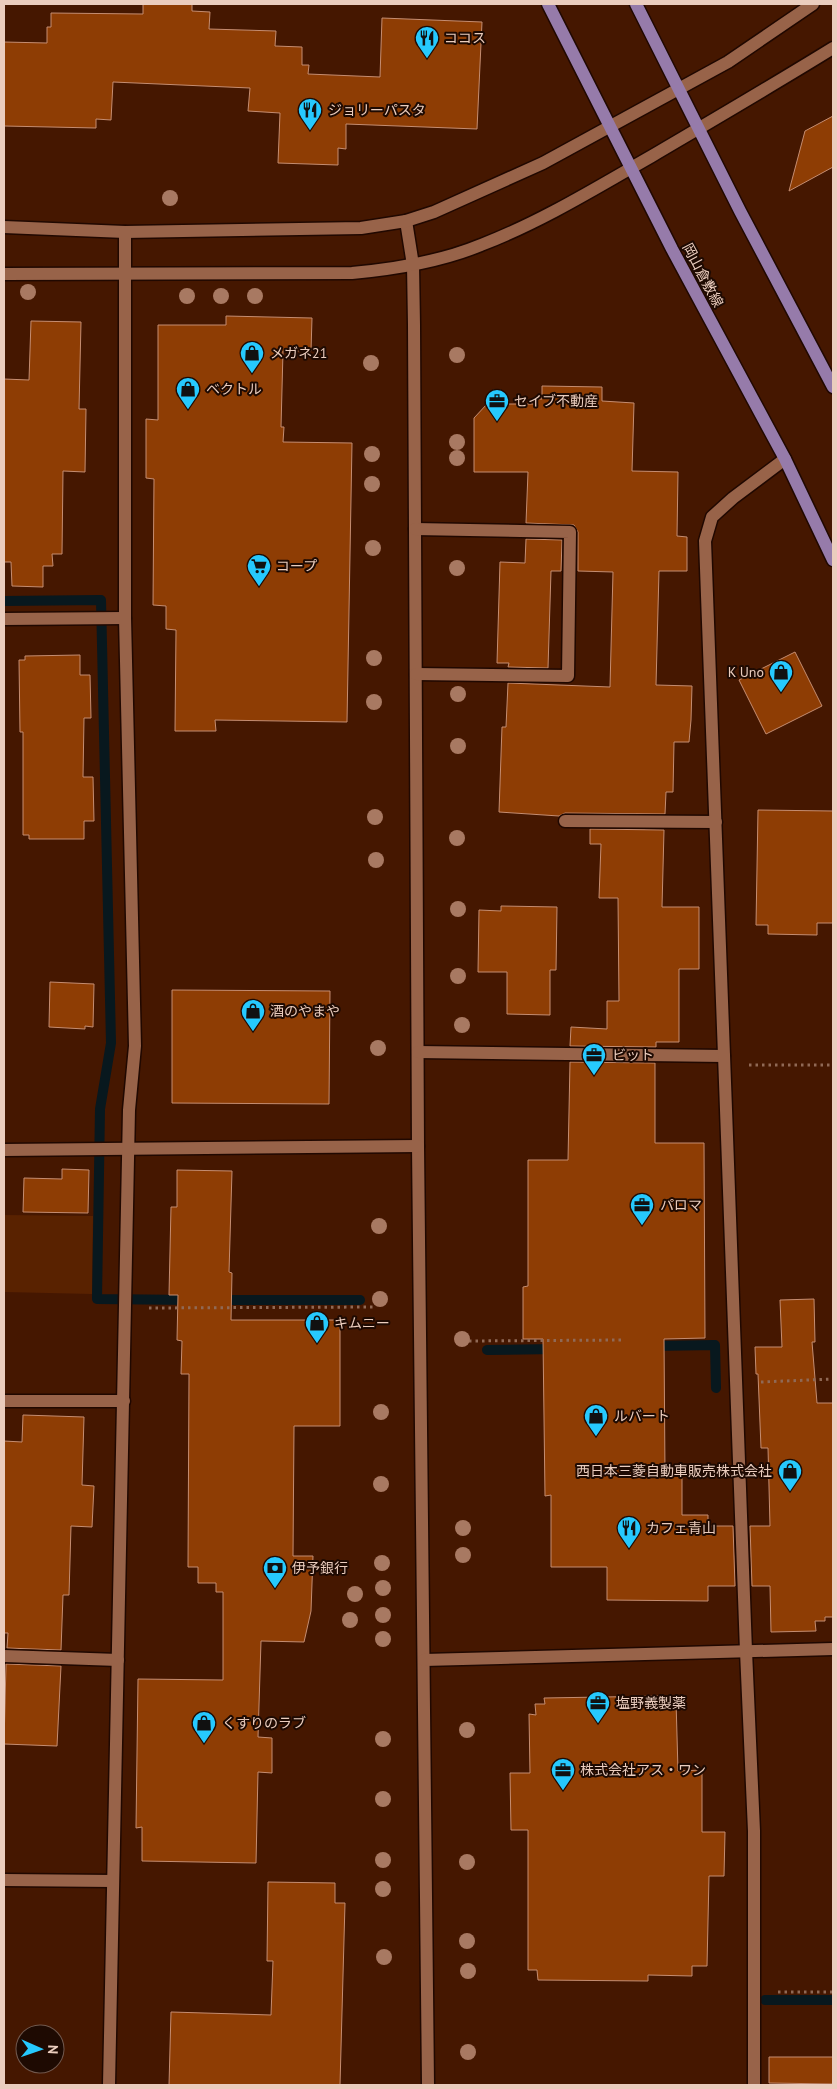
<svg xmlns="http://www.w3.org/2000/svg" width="837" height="2089" font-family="'PT Sans','Noto Sans JP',sans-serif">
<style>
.green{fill:#592200}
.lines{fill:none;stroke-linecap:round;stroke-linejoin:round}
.stream{stroke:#08181e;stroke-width:10}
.building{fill:#8e3d04;stroke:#c58d71}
.minor-casing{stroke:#200800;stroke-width:15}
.major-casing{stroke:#200800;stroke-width:15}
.path{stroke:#906955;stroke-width:3;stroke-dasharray:2.5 4;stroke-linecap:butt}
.minor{stroke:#986349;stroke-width:12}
.major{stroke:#967baa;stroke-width:12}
.tree{fill:#a87962}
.labels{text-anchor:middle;stroke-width:4;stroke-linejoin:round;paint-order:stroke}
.poi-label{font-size:14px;fill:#ebcdbe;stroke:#1e0a02;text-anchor:start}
.street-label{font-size:14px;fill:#ebcdbe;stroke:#1e0a02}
</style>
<rect width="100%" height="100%" fill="#451700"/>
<!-- green -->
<polygon class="green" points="4,1215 93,1216 92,1294 4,1292"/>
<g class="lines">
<!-- stream -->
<g class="stream">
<polyline points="4,601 101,600 111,1043 100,1109 97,1299 192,1300"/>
<polyline points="219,1300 360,1300"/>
<polyline points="652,1346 715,1345 716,1388"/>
<polyline points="487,1350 555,1349"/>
<polyline points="765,2000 833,2000"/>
</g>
</g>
<!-- building -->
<g class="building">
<polygon points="143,4 192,4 192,11 210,12 209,29 276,31 275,46 302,47 302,65 309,65 308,74 380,77 382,18 482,22 477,129 346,124 346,149 338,148 338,165 278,163 280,113 248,111 250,88 113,82 111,120 96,119 96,128 4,126 4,42 47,43 47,27 51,27 51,13 143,14"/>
<polygon points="833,116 833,167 789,191 805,131"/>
<polygon points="226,316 312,318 311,351 283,351 281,427 284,427 283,442 352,443 347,722 215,720 216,731 175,731 176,630 166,629 166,606 153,605 154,479 146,478 146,419 158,420 158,325 226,325"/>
<polygon points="31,321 81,322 79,409 86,409 85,472 63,471 62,554 52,554 53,566 43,566 43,587 12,586 11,562 4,562 4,379 29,380"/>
<polygon points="542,386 602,387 602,401 634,403 632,471 678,472 677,536 687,537 687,571 659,571 656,685 692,686 691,720 689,742 674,742 673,792 666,792 665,814 565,813 559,816 499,812 502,727 506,727 508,683 610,687 613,572 578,571 578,532 574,525 526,523 528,472 474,472 474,418 487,404 536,404 536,399 542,399"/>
<polygon points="526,539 562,540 561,571 551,571 548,668 508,667 509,663 497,663 500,562 525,563"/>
<polygon points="795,652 822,706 766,734 739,680"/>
<polygon points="80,655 80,675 90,675 91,718 84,718 83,777 93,777 94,821 84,821 84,839 29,839 29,835 23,835 23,732 20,732 19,660 25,660 25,656"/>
<polygon points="758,810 833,811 833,923 817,923 817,935 768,934 768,925 756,925"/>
<polygon points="590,829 664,830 662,907 699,907 699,969 679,969 679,1042 656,1042 656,1047 570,1046 571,1027 607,1029 607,1001 619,1001 618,898 599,898 601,844 590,844"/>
<polygon points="501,906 557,907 556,970 550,970 550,1015 507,1014 507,972 478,972 479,910 501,911"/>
<polygon points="50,982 94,984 93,1027 85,1026 85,1029 49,1027"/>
<polygon points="172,990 330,991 329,1104 172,1103"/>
<polygon points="570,1062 655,1063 655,1143 704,1143 705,1338 664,1339 665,1474 682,1474 682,1515 708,1515 708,1526 733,1526 735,1586 708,1586 708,1601 607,1600 607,1567 551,1567 551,1495 545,1496 543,1339 523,1339 523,1287 528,1286 528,1160 568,1160"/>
<polygon points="62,1169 89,1170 88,1213 23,1212 24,1178 62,1179"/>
<polygon points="177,1170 232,1171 229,1272 232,1273 231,1320 340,1320 340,1426 294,1426 293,1556 313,1556 311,1611 304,1642 261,1641 258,1737 272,1738 272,1773 258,1772 256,1863 142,1861 142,1827 136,1828 138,1679 223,1680 223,1592 216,1592 216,1583 198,1583 198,1567 188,1567 189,1374 181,1374 182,1341 177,1340 178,1295 169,1295 171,1207 177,1207"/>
<polygon points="814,1299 815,1342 812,1342 817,1403 833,1403 833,1617 825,1617 825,1621 815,1621 816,1631 771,1632 770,1586 752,1586 750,1526 770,1526 768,1448 761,1448 758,1374 756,1374 755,1347 782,1347 780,1300"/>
<polygon points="23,1415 84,1417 82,1485 94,1486 92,1527 71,1526 69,1595 63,1595 61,1650 7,1648 8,1633 4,1633 4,1441 22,1442"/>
<polygon points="6,1664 61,1666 57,1746 4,1744"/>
<polygon points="661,1696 661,1700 676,1700 678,1771 702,1770 702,1832 725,1832 724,1876 709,1876 707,1966 692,1966 692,1976 648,1975 648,1981 538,1980 537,1970 528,1970 528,1830 511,1830 510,1773 530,1773 529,1714 536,1715 535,1704 545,1704 544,1698"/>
<polygon points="268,1882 335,1883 335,1903 345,1903 340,2085 169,2085 171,2012 271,2015 273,1961 267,1961"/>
<polygon points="769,2057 833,2057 833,2084 769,2083"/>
</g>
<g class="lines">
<!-- minor casing -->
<g class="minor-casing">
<g id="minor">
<polyline points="406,221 413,265 414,325 418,1146 428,2085"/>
<polyline points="4,227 125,232 361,228 406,221 434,212 543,163 728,62 813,4"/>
<path d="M4,274L352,273C396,269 440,262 481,245C541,222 596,188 652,156C713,120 773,85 833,48"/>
<polyline points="415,529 570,532 568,676 416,674"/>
<polyline points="4,619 125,618"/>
<polyline points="565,821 716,822"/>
<polyline points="418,1052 724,1056"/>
<polyline points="4,1150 418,1146"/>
<polyline points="4,1401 124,1401"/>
<polyline points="4,1656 118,1660"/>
<polyline points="424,1660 833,1649"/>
<polyline points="4,1880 113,1881"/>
<polyline points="109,2085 129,1110 135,1046 125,618 125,232"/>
<polyline points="754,2085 754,1831 746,1651 705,541 712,517 733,498 785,459"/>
</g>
</g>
<!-- major casing -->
<g class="major-casing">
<g id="major">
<polyline points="548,4 672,249 785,459 833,560"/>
<polyline points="636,4 740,211 833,387"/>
</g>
</g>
<!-- path -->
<g class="path">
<polyline points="749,1065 833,1065"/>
<polyline points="149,1308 373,1307"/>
<polyline points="469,1341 622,1340"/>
<polyline points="761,1382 833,1379"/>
<polyline points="778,1992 833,1992"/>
</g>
<!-- minor -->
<use href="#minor" class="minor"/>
<!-- major -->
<use href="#major" class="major"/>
</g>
<!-- trees -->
<g class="tree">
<circle cx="170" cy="198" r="8"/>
<circle cx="28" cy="292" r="8"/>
<circle cx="187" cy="296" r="8"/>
<circle cx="221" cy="296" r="8"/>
<circle cx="255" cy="296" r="8"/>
<circle cx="457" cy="355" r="8"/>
<circle cx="371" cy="363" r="8"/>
<circle cx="457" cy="442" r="8"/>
<circle cx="372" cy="454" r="8"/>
<circle cx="457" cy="458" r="8"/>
<circle cx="372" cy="484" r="8"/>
<circle cx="373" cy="548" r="8"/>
<circle cx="457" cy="568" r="8"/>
<circle cx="374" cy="658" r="8"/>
<circle cx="458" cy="694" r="8"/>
<circle cx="374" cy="702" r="8"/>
<circle cx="458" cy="746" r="8"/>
<circle cx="375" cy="817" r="8"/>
<circle cx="457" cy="838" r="8"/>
<circle cx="376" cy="860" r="8"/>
<circle cx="458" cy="909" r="8"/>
<circle cx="458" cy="976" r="8"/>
<circle cx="462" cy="1025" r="8"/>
<circle cx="378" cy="1048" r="8"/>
<circle cx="379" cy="1226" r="8"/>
<circle cx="380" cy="1299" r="8"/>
<circle cx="462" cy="1339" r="8"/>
<circle cx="381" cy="1412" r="8"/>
<circle cx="381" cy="1484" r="8"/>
<circle cx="463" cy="1528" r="8"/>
<circle cx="463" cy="1555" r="8"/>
<circle cx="382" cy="1563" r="8"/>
<circle cx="383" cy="1588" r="8"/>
<circle cx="355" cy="1594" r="8"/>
<circle cx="383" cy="1615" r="8"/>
<circle cx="350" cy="1620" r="8"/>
<circle cx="383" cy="1639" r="8"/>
<circle cx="467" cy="1730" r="8"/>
<circle cx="383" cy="1739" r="8"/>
<circle cx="383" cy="1799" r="8"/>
<circle cx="383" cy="1860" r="8"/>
<circle cx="467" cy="1862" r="8"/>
<circle cx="383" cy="1889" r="8"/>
<circle cx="467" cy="1941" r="8"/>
<circle cx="384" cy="1957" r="8"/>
<circle cx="468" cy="1971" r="8"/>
<circle cx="468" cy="2052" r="8"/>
</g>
<!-- icons -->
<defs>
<g id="restaurant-pin" transform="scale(1.25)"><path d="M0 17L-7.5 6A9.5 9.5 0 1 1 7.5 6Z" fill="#26c9fe" stroke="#1e0a02"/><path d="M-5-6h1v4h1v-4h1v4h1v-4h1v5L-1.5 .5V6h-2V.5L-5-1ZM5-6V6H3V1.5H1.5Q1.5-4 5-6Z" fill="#111"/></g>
<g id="shop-pin" transform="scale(1.25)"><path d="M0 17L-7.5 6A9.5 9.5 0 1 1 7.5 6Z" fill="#26c9fe" stroke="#1e0a02"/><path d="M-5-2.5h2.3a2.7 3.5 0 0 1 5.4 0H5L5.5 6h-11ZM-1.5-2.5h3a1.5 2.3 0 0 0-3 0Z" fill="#111"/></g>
<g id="office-pin" transform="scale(1.25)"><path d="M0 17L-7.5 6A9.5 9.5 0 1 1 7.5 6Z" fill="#26c9fe" stroke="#1e0a02"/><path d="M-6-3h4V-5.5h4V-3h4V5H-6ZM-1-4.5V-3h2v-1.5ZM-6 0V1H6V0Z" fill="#111"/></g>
<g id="supermarket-pin" transform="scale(1.25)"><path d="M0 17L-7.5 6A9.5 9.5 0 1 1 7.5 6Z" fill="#26c9fe" stroke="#1e0a02"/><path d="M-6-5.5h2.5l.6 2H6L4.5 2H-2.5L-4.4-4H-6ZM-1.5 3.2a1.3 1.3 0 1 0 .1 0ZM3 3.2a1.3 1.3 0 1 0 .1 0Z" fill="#111"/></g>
<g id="bank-pin" transform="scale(1.25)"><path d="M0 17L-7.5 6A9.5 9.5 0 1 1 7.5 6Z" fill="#26c9fe" stroke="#1e0a02"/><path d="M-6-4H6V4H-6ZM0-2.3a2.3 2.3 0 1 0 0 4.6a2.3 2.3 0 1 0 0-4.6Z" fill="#111"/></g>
</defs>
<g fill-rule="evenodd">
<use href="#restaurant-pin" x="427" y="38"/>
<use href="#restaurant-pin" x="310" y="110"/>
<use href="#shop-pin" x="252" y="353"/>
<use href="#shop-pin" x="188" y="389"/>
<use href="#office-pin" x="497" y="401"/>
<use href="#supermarket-pin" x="259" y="566"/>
<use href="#shop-pin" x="781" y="672"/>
<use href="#shop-pin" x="253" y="1011"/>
<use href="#office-pin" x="594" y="1055"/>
<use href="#office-pin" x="642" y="1205"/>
<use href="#shop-pin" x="317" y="1323"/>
<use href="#shop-pin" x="596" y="1416"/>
<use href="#shop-pin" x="790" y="1471"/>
<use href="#restaurant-pin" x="629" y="1528"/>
<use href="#bank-pin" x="275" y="1568"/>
<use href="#office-pin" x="598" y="1703"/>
<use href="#shop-pin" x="204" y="1723"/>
<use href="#office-pin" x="563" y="1770"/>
</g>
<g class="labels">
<!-- poi labels -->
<g class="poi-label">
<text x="444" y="43">ココス</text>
<text x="328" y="115">ジョリーパスタ</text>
<text x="270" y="358">メガネ21</text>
<text x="206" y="394">ベクトル</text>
<text x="514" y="406">セイブ不動産</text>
<text x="276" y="571">コープ</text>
<text x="764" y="677" text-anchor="end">K Uno</text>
<text x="270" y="1016">酒のやまや</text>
<text x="612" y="1060">ビット</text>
<text x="660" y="1210">パロマ</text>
<text x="334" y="1328">キムニー</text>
<text x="614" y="1421">ルバート</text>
<text x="772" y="1476" text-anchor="end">西日本三菱自動車販売株式会社</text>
<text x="646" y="1533">カフェ青山</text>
<text x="292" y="1573">伊予銀行</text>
<text x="616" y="1708">塩野義製薬</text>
<text x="222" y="1728">くすりのラブ</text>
<text x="580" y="1775">株式会社アス・ワン</text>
</g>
<!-- street labels -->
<g class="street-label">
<text transform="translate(703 275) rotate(62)" y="5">岡山倉敷線</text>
</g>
</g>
<!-- border -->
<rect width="837" height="2089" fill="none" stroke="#ebcdbe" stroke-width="10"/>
<!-- north arrow -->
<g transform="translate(40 2049) rotate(92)"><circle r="24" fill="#1e0a02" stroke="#70584d"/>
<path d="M0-4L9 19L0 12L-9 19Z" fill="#26c9fe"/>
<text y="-8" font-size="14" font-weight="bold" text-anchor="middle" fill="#ebcdbe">N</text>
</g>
</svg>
